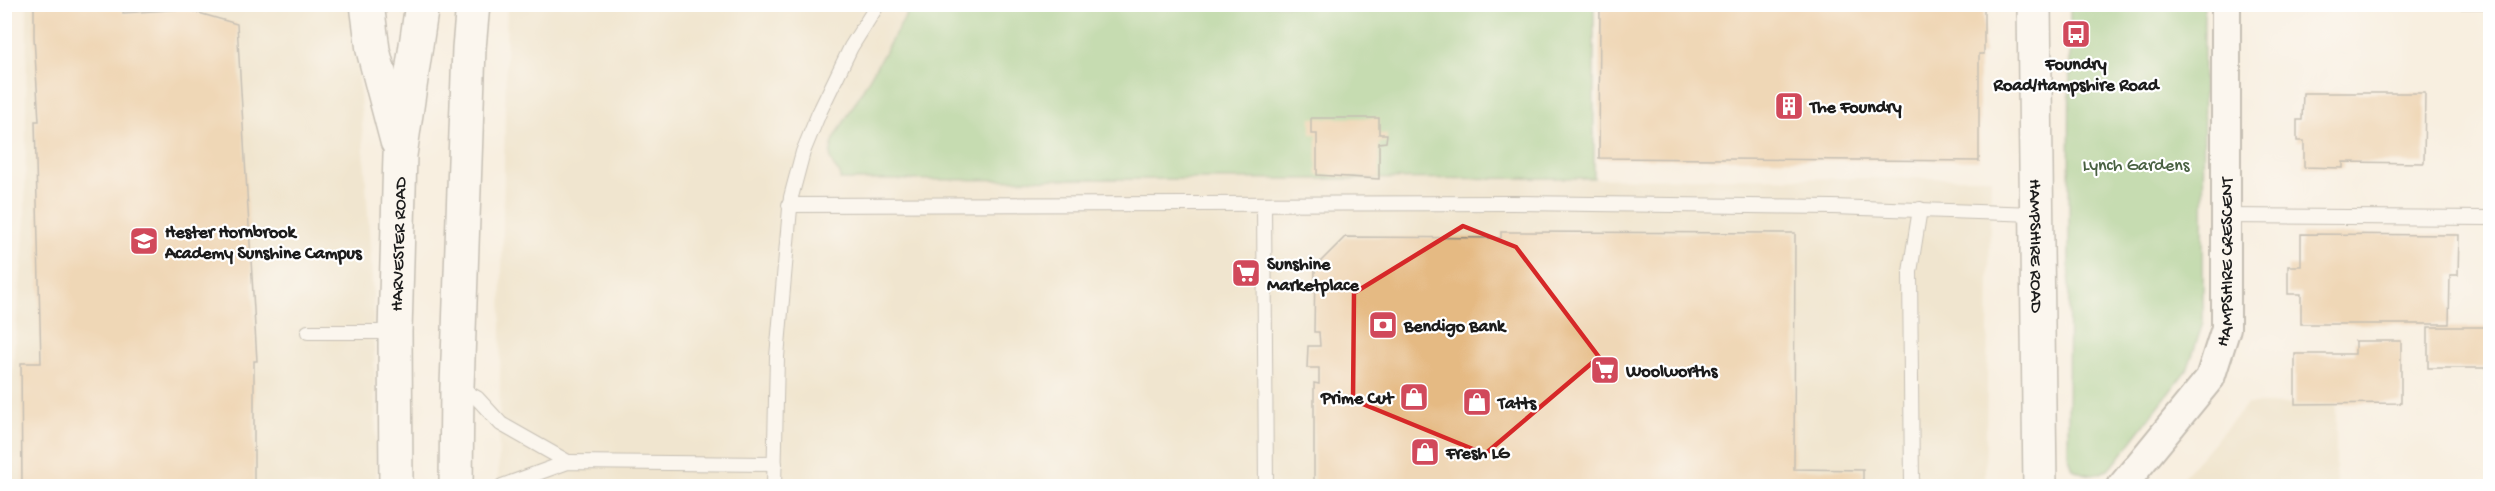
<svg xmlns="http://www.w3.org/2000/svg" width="2495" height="491" font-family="'Gochi Hand',sans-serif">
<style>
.built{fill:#e7daba}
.green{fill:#8bc579;stroke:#54704a;stroke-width:1.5}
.building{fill:#e5ba83}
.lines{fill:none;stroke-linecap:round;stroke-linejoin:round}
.lane-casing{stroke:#8a867e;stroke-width:16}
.street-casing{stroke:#8a867e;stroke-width:32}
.secondary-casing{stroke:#8a867e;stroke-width:36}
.lane{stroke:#fff;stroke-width:14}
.street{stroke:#fff;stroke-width:28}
.secondary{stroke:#fff;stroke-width:33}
.marked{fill:none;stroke:#d62828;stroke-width:4.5;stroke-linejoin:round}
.labels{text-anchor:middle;stroke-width:4.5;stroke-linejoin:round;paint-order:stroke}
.poi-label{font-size:18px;font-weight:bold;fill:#1c1c1c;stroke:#fff;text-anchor:start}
.park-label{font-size:18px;fill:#486041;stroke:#fff}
.street-label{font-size:18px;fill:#1c1c1c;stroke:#fff}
</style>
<rect width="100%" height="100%" fill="#fff"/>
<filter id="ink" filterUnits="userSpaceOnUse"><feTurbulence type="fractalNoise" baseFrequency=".0167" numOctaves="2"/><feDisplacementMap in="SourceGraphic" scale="12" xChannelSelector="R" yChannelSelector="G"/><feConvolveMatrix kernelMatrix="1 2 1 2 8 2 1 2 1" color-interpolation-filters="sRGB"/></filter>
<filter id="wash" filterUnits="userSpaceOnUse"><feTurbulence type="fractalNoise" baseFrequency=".008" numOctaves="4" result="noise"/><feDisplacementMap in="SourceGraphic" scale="24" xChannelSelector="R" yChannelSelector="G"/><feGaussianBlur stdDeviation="1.35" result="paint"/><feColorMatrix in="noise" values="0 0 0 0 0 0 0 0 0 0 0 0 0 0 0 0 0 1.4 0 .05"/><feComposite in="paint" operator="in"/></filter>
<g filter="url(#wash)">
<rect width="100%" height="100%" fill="#f8efe0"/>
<!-- built -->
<g class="built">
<polygon points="27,5 350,5 355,12 373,293 377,486 5,486 5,459 25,225"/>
<polygon points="507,5 912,5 834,139 830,150 833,166 840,173 840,180 1991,178 1985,486 498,486"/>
<polygon points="2336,403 2336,486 2175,486 2247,404"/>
</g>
<!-- green -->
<g class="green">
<path d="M912,5H1594V178L840,180V173C828,163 829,153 834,139Z"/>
<path d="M2070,5H2204L2203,323L2188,368L2115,463C2101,477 2090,478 2073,469L2068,455Z"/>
</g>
<g id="blocks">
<!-- building -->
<g class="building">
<polygon points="34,4 123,4 123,13 185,9 237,24 257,361 254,361 254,486 22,486 21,363 41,363 35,121 39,121 34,37"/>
<polygon points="1600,4 1984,4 1984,54 1979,54 1979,161 1599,158"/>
<rect x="2458" y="4" width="32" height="5"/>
<polygon points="2303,93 2425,93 2424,163 2343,162 2343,168 2304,167 2304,141 2297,141 2297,120 2302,120"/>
<polygon points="1311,118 1379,118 1379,134 1387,134 1386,142 1379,143 1379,179 1317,175 1317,134 1311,134"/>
<polygon points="1501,232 1795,233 1794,469 1863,470 1863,486 1314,486 1314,383 1319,384 1319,368 1307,368 1308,346 1320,346 1319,332 1314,332 1315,267 1345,237 1501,238"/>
<polygon points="2301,234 2459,235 2458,275 2450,275 2449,324 2301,324 2301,294 2288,294 2288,266 2301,266"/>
<polygon points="2428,327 2490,327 2489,368 2428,368"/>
<polygon points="2355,341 2401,341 2401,403 2295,404 2295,354 2355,354"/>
</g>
</g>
</g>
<g filter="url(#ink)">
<use href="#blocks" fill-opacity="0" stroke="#8a867e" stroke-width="1.5"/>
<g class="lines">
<!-- lane casing -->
<g class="lane-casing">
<g id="lane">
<polyline points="1264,204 1266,486"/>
<polyline points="789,205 1512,203 1833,207 2035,214"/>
<polyline points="2225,216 2486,218"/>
<polyline points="308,332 395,332"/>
<polyline points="459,388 477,398 501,424 568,462"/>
<polyline points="502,486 568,462 775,464"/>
<polyline points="774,486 777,357 791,197 803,152 819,113 851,47 878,4"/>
<polyline points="1912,486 1910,272 1920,209"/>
</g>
</g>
<!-- street casing -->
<g class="street-casing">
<g id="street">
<path id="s1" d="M2122,486L2210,378L2226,328V4"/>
</g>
</g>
<!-- secondary casing -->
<g class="secondary-casing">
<g id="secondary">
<polyline points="367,4 373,50 397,141"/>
<path id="s2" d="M2034,4L2040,486"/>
<path id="s3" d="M396,486L395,332L400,155L422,4"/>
<polyline points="456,486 457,387 469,48 473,4"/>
</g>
</g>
<!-- lane -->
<use href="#lane" class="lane"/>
<!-- street -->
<use href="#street" class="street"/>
<!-- secondary -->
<use href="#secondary" class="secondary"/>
</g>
</g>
<!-- marked area -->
<path d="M0 0H2495V491H0ZM1463,226L1516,247L1599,357L1485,454L1353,400L1354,293Z" fill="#f8efe0" fill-opacity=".55" fill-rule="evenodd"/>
<path class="marked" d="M1463,226L1516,247L1599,357L1485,454L1353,400L1354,293Z"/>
<!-- icons -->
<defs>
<g id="bus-square" transform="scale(1.5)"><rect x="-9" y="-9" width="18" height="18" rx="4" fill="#d1495b" stroke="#fff"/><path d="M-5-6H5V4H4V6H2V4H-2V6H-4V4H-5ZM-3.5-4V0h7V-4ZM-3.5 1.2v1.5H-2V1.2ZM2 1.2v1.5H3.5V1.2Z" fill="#fff"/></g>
<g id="building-square" transform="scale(1.5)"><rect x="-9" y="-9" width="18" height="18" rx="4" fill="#d1495b" stroke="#fff"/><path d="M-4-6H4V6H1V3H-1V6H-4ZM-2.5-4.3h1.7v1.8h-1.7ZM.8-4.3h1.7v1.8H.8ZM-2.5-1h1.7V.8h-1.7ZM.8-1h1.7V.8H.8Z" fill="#fff"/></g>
<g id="school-square" transform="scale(1.5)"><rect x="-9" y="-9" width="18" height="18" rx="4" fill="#d1495b" stroke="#fff"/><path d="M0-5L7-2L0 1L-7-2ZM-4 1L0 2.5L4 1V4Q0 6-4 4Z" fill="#fff"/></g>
<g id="supermarket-square" transform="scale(1.5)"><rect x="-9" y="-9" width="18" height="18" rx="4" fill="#d1495b" stroke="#fff"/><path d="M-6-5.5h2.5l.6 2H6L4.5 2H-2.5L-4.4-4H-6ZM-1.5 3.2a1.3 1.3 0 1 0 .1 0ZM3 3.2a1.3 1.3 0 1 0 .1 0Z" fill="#fff"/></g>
<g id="bank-square" transform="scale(1.5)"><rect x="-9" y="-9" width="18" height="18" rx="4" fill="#d1495b" stroke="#fff"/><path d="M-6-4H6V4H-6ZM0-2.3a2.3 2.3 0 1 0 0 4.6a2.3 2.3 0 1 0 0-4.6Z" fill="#fff"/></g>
<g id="shop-square" transform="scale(1.5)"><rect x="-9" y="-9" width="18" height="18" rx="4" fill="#d1495b" stroke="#fff"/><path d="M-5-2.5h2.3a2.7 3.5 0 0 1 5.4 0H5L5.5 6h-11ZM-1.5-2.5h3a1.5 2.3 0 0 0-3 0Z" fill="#fff"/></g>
</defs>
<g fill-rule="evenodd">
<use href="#bus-square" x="2076" y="34"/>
<use href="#building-square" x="1789" y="106"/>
<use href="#school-square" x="144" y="241"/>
<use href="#supermarket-square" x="1246" y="273"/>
<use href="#bank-square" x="1383" y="325"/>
<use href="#supermarket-square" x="1605" y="370"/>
<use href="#shop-square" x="1414" y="397"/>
<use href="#shop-square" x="1477" y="402"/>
<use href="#shop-square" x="1425" y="452"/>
</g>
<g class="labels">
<!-- poi labels -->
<g class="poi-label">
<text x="2076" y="69" text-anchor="middle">Foundry<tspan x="2076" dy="21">Road/Hampshire Road</tspan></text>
<text x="1810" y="112">The Foundry</text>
<text x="165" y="237">Hester Hornbrook<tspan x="165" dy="21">Academy Sunshine Campus</tspan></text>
<text x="1267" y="269">Sunshine<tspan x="1267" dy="21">Marketplace</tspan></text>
<text x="1404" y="331">Bendigo Bank</text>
<text x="1626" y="376">Woolworths</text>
<text x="1393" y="403" text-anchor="end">Prime Cut</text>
<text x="1498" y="408">Tatts</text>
<text x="1446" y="458">Fresh LG</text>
</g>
<!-- park labels -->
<g class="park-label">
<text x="2136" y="170">Lynch Gardens</text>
</g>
<!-- street labels -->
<g class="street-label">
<text dy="6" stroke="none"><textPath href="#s3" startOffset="242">HARVESTER ROAD</textPath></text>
<text dy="6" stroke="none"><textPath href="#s2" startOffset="242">HAMPSHIRE ROAD</textPath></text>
<text dy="6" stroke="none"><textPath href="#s1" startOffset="258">HAMPSHIRE CRESCENT</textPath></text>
</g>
</g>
<!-- margin -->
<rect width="2495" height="491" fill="none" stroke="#fff" stroke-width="24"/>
</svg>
